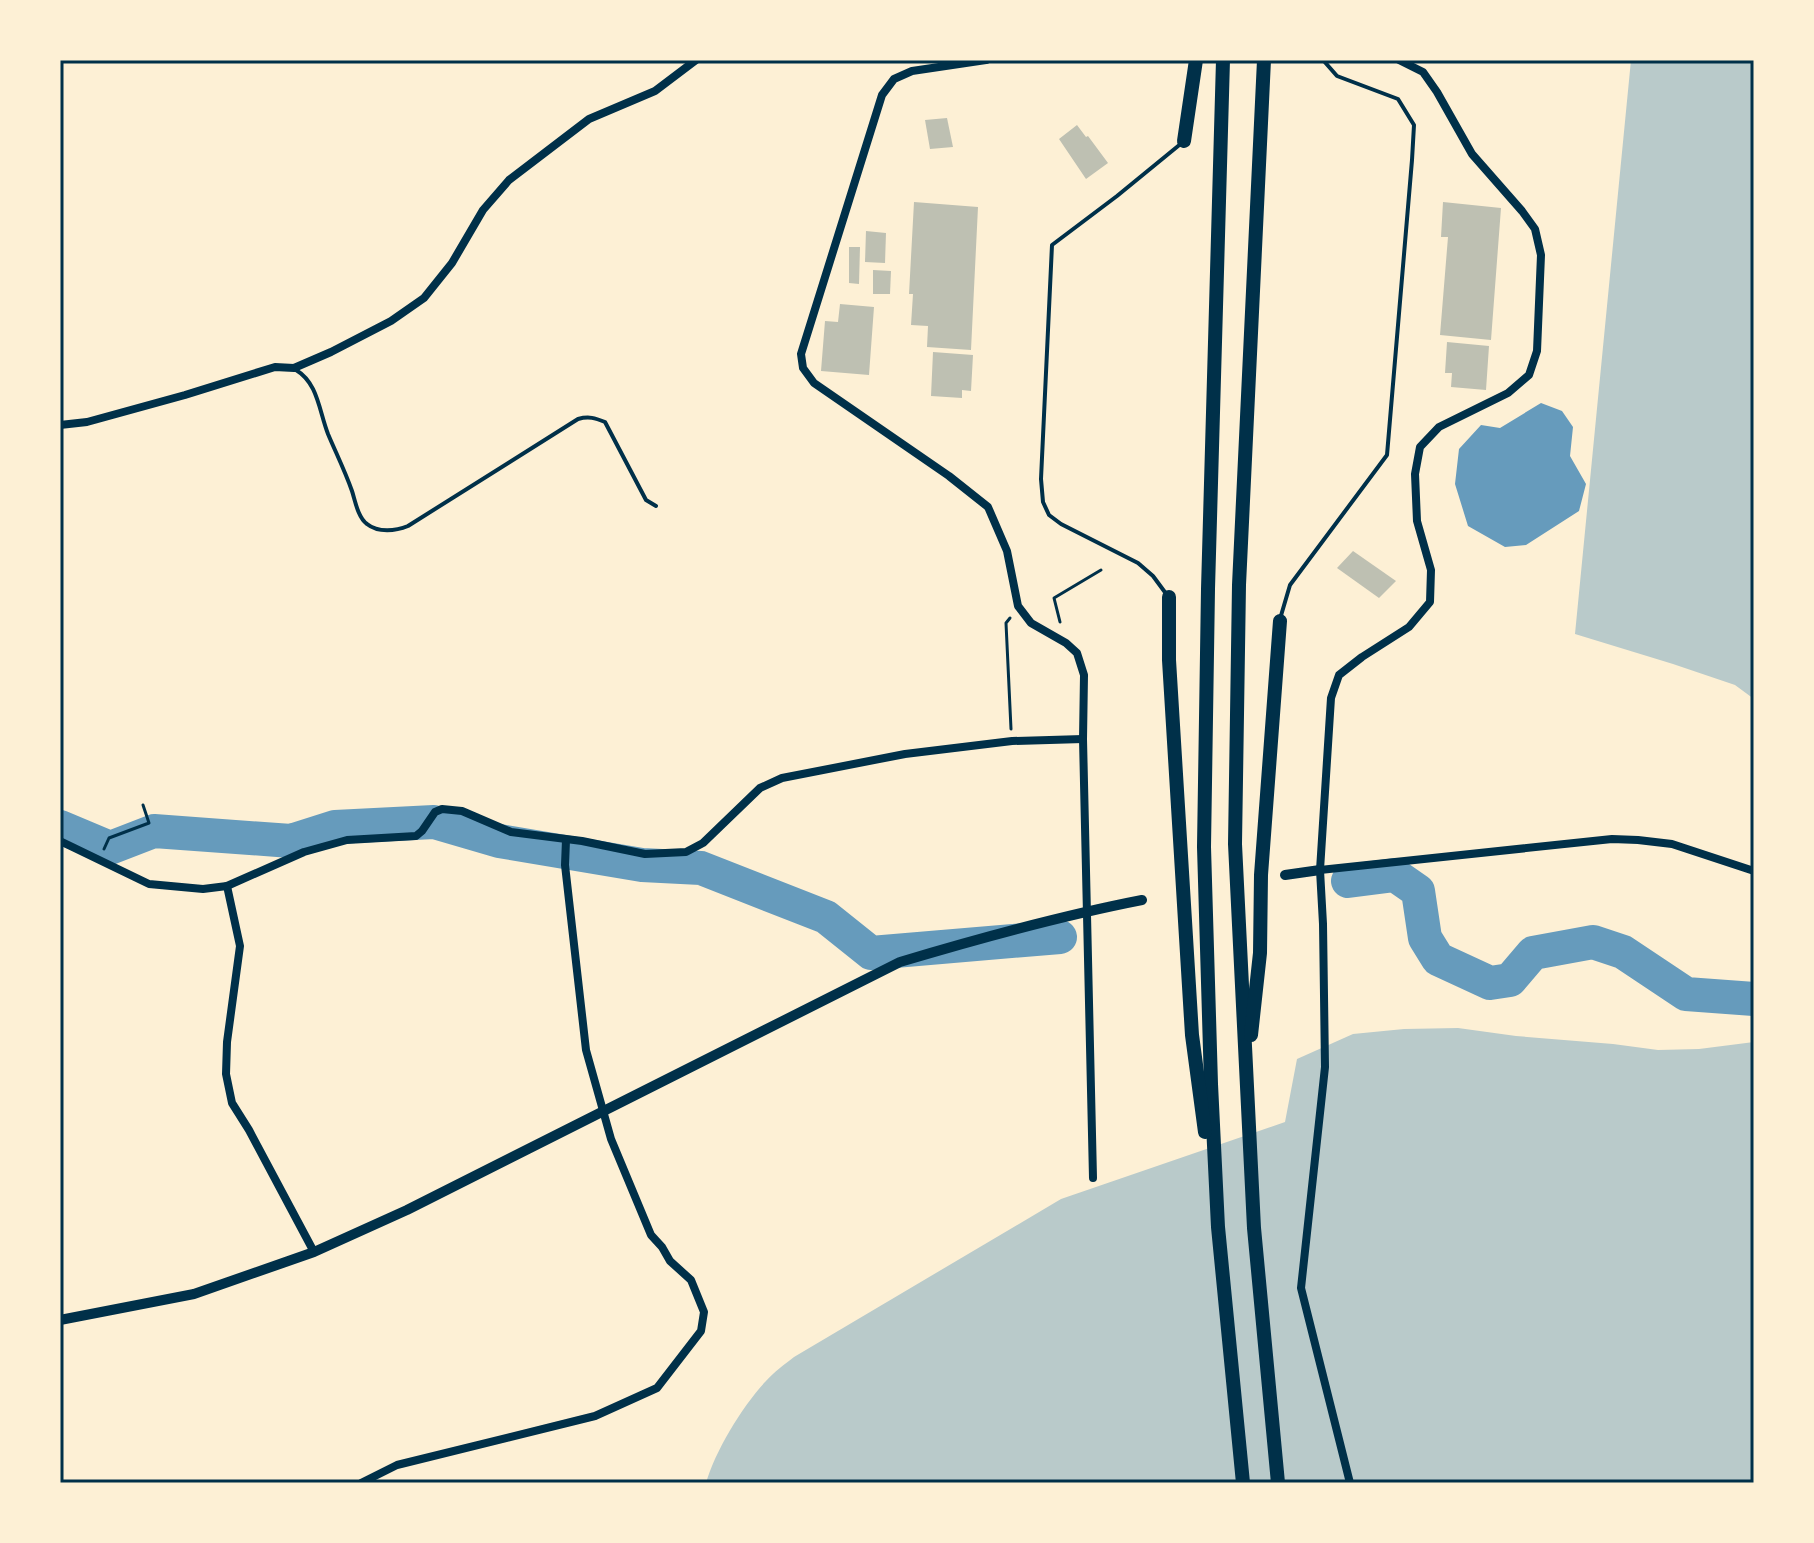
<svg xmlns="http://www.w3.org/2000/svg" width="1814" height="1543" font-family="Lato,sans-serif">
<style>
.green{fill:#b9caca}
.water{fill:#669bbc}
.lines{fill:none;stroke-linecap:round;stroke-linejoin:round}
.river{stroke:#669bbc;stroke-width:34}
.building{fill:#bec0b2}
.path{stroke:#003049;stroke-width:3}
.service{stroke:#003049;stroke-width:4}
.minor{stroke:#003049;stroke-width:8}
.tertiary{stroke:#003049;stroke-width:10}
.motorway{stroke:#003049;stroke-width:14}
.neatline{fill:none;stroke:#003049;stroke-width:3}
</style>
<rect width="100%" height="100%" fill="#fdf0d5"/>
<!-- green -->
<g class="green">
<polygon points="1631,60 1754,60 1754,699 1735,685 1673,664 1575,634"/>
<path d="M1458,1028L1516,1036L1613,1044L1658,1050L1699,1049L1754,1042V1483H706C715,1451 743,1405 766,1381C774,1372 785,1364 794,1357L1061,1199L1285,1122L1297,1059L1353,1034L1404,1029Z"/>
</g>
<!-- water -->
<polygon class="water" points="1541,403 1562,411 1573,427 1570,456 1586,484 1579,511 1526,545 1505,547 1468,526 1455,484 1459,449 1481,425 1500,428"/>
<g class="lines">
<!-- river -->
<g class="river">
<polyline points="60,827 110,848 154,831 291,841 335,827 434,822 499,841 642,865 701,868 826,917 871,953 1060,937"/>
<polyline points="1348,881 1395,875 1418,891 1425,938 1438,959 1490,983 1510,980 1533,953 1593,942 1623,952 1686,994 1754,999"/>
</g>
</g>
<!-- building -->
<g class="building">
<polygon points="947,118 953,147 930,149 925,120"/>
<polygon points="1077,125 1086,137 1088,136 1108,163 1086,179 1059,139"/>
<polygon points="914,202 978,207 971,350 927,347 928,326 911,325 913,294 909,294"/>
<polygon points="1443,202 1501,208 1491,340 1440,335 1448,237 1441,237"/>
<polygon points="866,231 886,233 885,263 865,262"/>
<polygon points="849,247 860,247 859,284 849,283"/>
<polygon points="873,270 891,271 890,294 873,294"/>
<polygon points="840,304 874,307 869,375 821,371 825,321 838,322"/>
<polygon points="1447,342 1489,346 1486,390 1451,387 1452,373 1445,373"/>
<polygon points="933,352 973,355 971,391 962,390 962,398 931,396"/>
<polygon points="1353,551 1396,581 1379,598 1337,568"/>
</g>
<g class="lines">
<!-- path -->
<g class="path">
<polyline points="1010,618 1006,623 1011,729"/>
<polyline points="1060,622 1054,598 1101,570"/>
<polyline points="104,849 109,838 149,823 143,805"/>
</g>
<!-- service -->
<g class="service">
<path d="M296,370C318,383 319,411 328,434C336,453 345,471 352,491C355,500 358,518 367,524C378,533 396,531 408,526L578,419C589,416 595,418 605,422L646,500L656,506"/>
<polyline points="1167,595 1153,576 1138,563 1061,524 1049,515 1043,502 1041,479 1052,245 1117,196 1183,142"/>
<polyline points="1280,619 1290,585 1387,455 1412,160 1414,125 1398,99 1337,76 1323,60"/>
</g>
<!-- minor -->
<g class="minor">
<polyline points="986,60 912,71 894,79 882,95 801,354 803,368 814,383 949,476 988,507 1007,551 1018,606 1031,623 1066,643 1077,653 1084,675 1083,739 1093,1178"/>
<polyline points="60,425 87,422 185,395 275,367 294,368 331,352 391,321 424,298 452,263 483,210 509,180 589,119 655,91 696,60"/>
<polyline points="60,841 149,884 203,889 227,886 304,852 347,840 416,836 422,831 435,812 442,809 462,811 511,832 582,841 645,854 686,852 703,843 760,788 782,778 905,754 1012,741 1083,739"/>
<polyline points="1320,870 1612,839 1638,840 1672,844 1754,871"/>
<polyline points="227,886 240,946 227,1042 226,1074 232,1103 249,1130 314,1252"/>
<polyline points="361,1483 397,1465 595,1416 657,1388 701,1331 704,1312 691,1280 670,1261 662,1247 651,1235 611,1139 586,1050 565,865 566,840"/>
<polyline points="1350,1483 1301,1288 1325,1067 1323,924 1320,870 1331,698 1339,675 1362,657 1409,627 1430,602 1431,570 1417,521 1415,474 1420,447 1439,427 1508,393 1529,375 1537,351 1541,255 1535,229 1522,211 1472,154 1437,92 1423,72 1399,60"/>
</g>
<!-- tertiary -->
<g class="tertiary">
<polyline points="1285,875 1320,870"/>
<path d="M60,1320L194,1294L314,1252L407,1210L900,962C980,938 1060,916 1142,900"/>
</g>
<!-- motorway -->
<g class="motorway">
<polyline points="1223,60 1208,589 1204,847 1211,1084 1218,1227 1243,1483"/>
<polyline points="1264,60 1239,585 1235,844 1254,1228 1278,1483"/>
<polyline points="1184,141 1196,60"/>
<polyline points="1169,597 1169,660 1192,1035 1205,1132"/>
<polyline points="1251,1035 1260,953 1261,875 1280,621"/>
</g>
</g>
<!-- border -->
<rect width="1814" height="1543" fill="none" stroke="#fdf0d5" stroke-width="124"/>
<rect x="62" y="62" width="1690" height="1419" class="neatline"/>
</svg>
